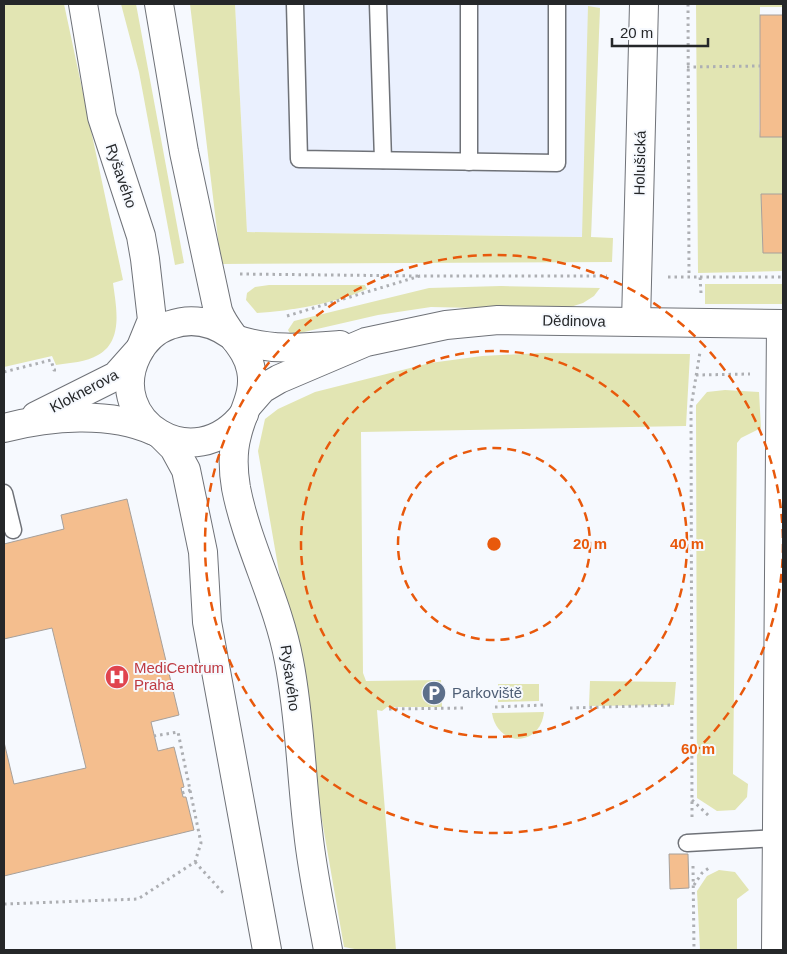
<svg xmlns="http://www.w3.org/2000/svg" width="787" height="954" font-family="Helvetica,sans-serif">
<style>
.built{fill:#eaf0fe}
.grass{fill:#e2e5b3}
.building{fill:#f4be8e;stroke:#a6a09b}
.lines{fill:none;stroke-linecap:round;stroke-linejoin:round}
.service-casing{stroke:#6f7278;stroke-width:19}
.minor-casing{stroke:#6f7278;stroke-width:30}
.secondary-casing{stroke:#6f7278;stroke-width:30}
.path{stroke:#adafb3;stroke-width:3;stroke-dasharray:2.5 4;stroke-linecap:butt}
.service{stroke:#fff;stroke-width:16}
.minor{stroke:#fff;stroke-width:28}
.secondary{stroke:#fff;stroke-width:28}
.ring{fill:none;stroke:#e8590c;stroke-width:2.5;stroke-dasharray:9 6}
.labels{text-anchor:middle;stroke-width:4;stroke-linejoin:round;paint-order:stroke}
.street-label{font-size:15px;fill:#252729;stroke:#f6f9fe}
.health-label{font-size:15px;fill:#be3a42;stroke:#f6f9fe;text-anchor:start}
.service-label{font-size:15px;fill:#4e5e75;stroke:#f6f9fe;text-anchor:start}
.centre{fill:#e8590c;stroke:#f6f9fe;stroke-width:2.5}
.ring-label{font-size:15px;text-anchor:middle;font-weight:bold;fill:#e8590c;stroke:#f6f9fe;stroke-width:4;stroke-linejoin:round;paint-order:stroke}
</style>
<rect width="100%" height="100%" fill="#f6f9fe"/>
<!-- built -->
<polygon class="built" points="235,4 600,4 591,237 247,232"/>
<!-- grass -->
<g class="grass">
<path d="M4,4H64L123,280L113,283C116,306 124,341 98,355C87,362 69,363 56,365L52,356L4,367Z"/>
<polygon points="121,4 136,4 184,263 175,265 139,72"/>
<polygon points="190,4 235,4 247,232 582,237 588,6 600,8 591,237 613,238 612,262 221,264"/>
<polygon points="696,4 783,4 783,7 760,7 759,129 760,137 783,137 783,194 761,194 763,253 783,253 783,271 698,273"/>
<rect x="705" y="284" width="78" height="20"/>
<path d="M269,285H365L367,289C337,303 290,311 257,313L246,300L247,293L255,287Z"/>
<polygon points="501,286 600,288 594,296 583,303 561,310 431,307 378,315 291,335 288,330 294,321 429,288"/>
<polygon points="541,353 690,354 686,426 361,432 363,673 366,681 441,680 442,707 387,707 382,711 377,710 396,950 360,950 344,947 258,451 265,419 278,409 315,392 430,363 482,356"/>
<polygon points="725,390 759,392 761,428 741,438 737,443 733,774 748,784 747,797 735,810 717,811 697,798 696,405 707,392"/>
<polygon points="590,681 676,682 674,705 589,706"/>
<polygon points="498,684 539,684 539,701 498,702"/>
<path d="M544,712C540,748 497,747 492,713Z"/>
<polygon points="719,870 735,872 749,890 737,899 737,950 700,950 697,891 707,876"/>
</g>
<!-- building -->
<g class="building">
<rect x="760" y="15" width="23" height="122"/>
<polygon points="761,194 783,194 783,253 763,253"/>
<polygon points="127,499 179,715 151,722 158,751 174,747 184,787 181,788 183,797 186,797 194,830 4,876 4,742 14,784 86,768 52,628 4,639 4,544 64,529 61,515"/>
<polygon points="669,854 688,854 689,888 670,889"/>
</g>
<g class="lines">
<!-- service casing -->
<g class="service-casing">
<g id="service">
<polyline points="295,4 299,159 557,163 557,4"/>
<polyline points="378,4 383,160"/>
<polyline points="469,4 469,162"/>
<polyline points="4,493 13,530"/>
<polyline points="687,843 777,838"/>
</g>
</g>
<!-- minor casing -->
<g class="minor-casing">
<g id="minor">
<polyline points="636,322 644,4"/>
<path d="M235,339C270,351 303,348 340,345"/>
<polyline points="248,405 262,389 279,379 366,342 446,325 498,320 783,324"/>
<polyline points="36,416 116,376 140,349"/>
<path d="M4,428C50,416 110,411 154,431"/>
<polyline points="776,950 781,324"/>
</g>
</g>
<!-- secondary casing -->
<g class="secondary-casing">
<g id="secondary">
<polyline points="83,4 102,117 141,236 145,259 152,320 141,347"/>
<path d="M159,4L184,152L218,311C226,333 247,347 251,370C256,395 242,412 237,435C232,453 233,470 236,488C247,545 278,601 289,661C300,717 301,775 308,831C312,871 321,911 328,950"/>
<path d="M231,335C213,322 192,317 170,325C155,330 144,341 137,355C104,421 194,479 244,414"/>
<polyline points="161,435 174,448 186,470 203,552 207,622 267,950"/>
</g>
</g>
<!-- path -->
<g class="path">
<polyline points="688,4 689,277"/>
<polyline points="687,67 760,66"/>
<polyline points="240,274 420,276"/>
<polyline points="668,277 700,277 701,293"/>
<polyline points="700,277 783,277"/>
<polyline points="287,316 420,276 607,276"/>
<polyline points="4,372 51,360 54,370 56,370"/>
<polyline points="696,375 750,374"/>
<polyline points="495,707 543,705"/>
<polyline points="570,708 674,705"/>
<polyline points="389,709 466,708"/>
<polyline points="182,793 191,790"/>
<polyline points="692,800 709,816"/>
<polyline points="692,817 691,407 700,352"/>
<polyline points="195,862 225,895"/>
<polyline points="693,866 694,950"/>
<polyline points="694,885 702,873 709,868"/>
<polyline points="4,904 138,899 195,862 201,843 178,732 154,736"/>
</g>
<!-- service -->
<use href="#service" class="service"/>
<!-- minor -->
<use href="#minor" class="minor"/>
<!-- secondary -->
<use href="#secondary" class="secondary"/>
</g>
<!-- distance rings -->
<g class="ring">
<circle cx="494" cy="544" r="96"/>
<circle cx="494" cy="544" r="193"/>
<circle cx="494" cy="544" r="289"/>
</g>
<!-- icons -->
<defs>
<g id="hospital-disc" transform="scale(1.25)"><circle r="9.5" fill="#e0444e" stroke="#f6f9fe"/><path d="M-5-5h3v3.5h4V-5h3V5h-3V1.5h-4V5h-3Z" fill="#fff"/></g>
<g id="parking-disc" transform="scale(1.25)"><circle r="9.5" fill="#5c6f8a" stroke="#f6f9fe"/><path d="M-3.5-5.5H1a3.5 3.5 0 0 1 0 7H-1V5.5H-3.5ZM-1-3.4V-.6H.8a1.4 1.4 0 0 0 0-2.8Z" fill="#fff"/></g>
</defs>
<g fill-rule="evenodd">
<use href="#hospital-disc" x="117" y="677"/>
<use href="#parking-disc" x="434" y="693"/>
</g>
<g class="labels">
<!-- street labels -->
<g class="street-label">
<text transform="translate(640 163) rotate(-89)" y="5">Holušická</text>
<text transform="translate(121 176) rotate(71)" y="5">Ryšavého</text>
<text transform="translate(574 321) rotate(1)" y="5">Dědinova</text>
<text transform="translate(84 391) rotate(-28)" y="5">Kloknerova</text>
<text transform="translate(290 678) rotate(82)" y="5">Ryšavého</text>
</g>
<!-- health labels -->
<g class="health-label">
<text x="134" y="673">MediCentrum<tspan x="134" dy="17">Praha</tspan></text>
</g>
<!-- service labels -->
<g class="service-label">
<text x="452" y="698">Parkoviště</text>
</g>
</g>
<circle cx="494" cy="544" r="8" class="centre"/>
<g class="ring-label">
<text x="590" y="549">20 m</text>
<text x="687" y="549">40 m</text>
<text x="698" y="754">60 m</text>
</g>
<!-- border -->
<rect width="787" height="954" fill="none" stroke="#252729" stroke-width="10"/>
<!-- scale -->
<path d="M612 38v8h96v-8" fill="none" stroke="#252729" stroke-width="2.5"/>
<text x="620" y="38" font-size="15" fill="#252729" stroke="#f6f9fe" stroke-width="4" paint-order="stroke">20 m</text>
</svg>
